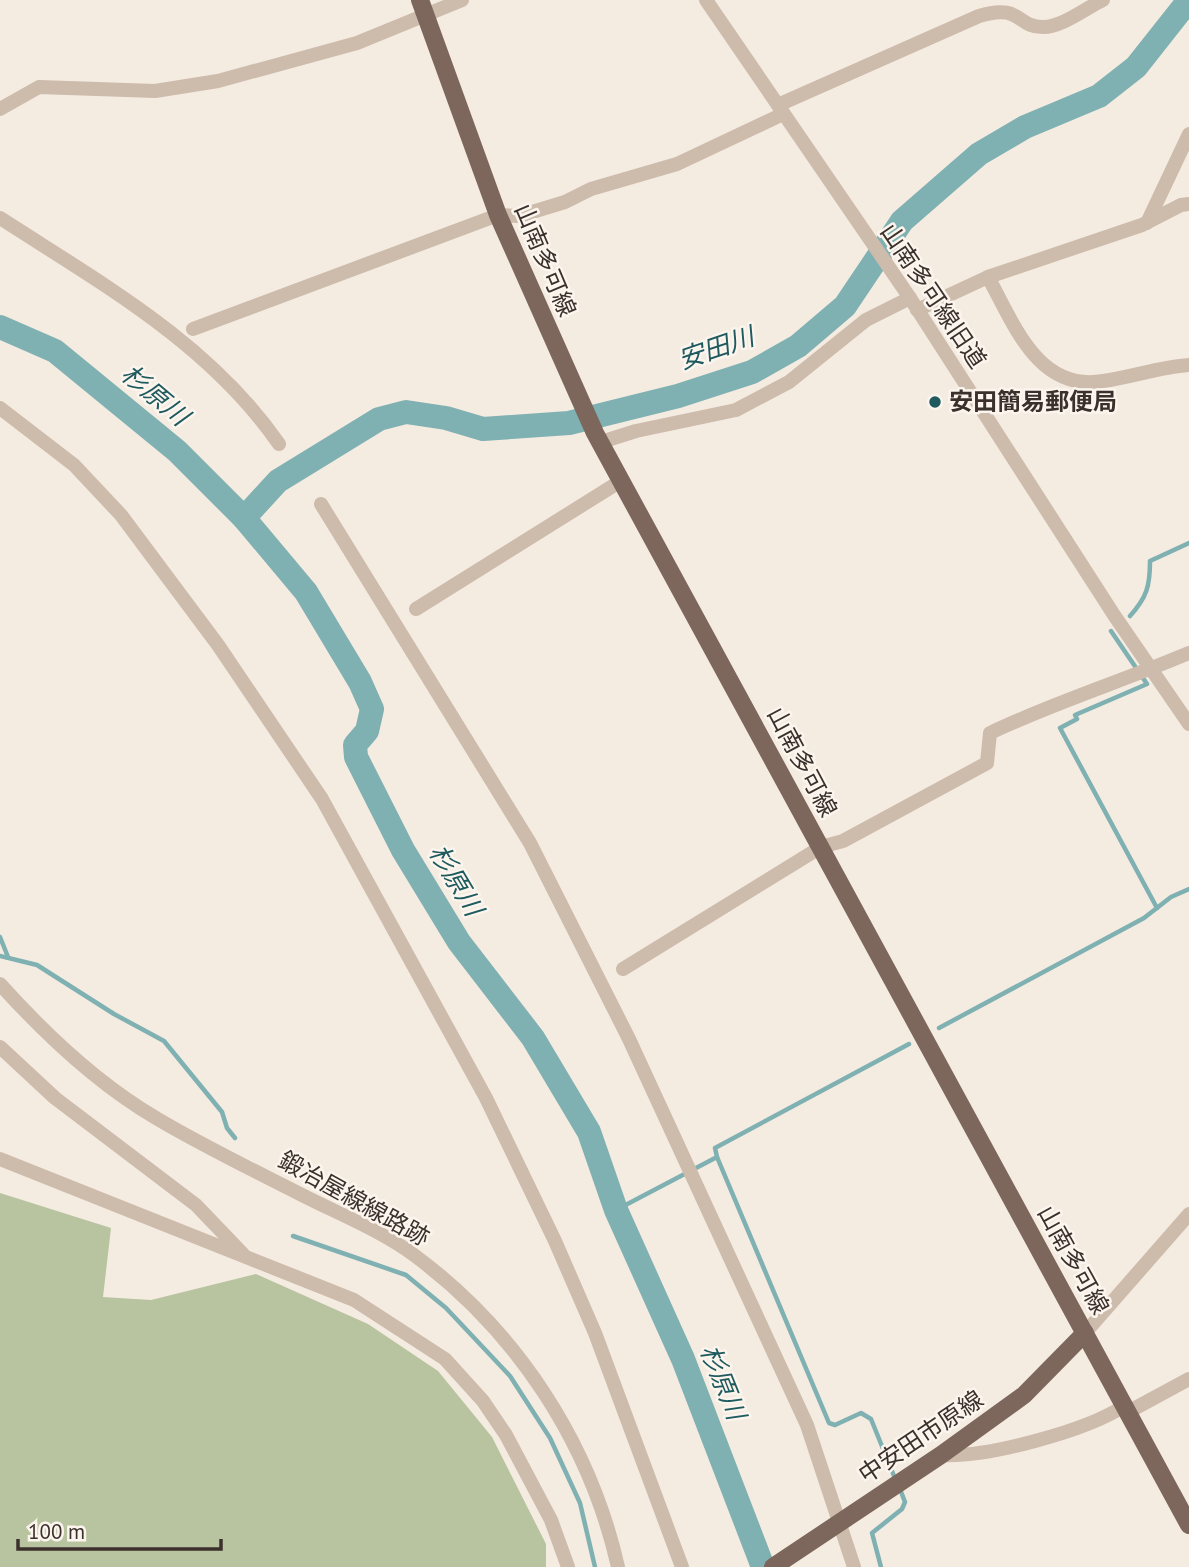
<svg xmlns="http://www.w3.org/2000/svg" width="1189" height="1567" font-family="'PT Sans','Noto Sans JP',sans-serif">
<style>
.green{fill:#b8c4a0}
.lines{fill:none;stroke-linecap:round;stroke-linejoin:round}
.stream{stroke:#7fb0b2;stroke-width:4.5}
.river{stroke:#7fb0b2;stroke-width:24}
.minor{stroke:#cdbbac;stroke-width:14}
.major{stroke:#7d675c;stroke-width:18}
.poi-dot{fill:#1f5a5e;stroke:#fbf5ee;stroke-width:2.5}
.labels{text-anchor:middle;stroke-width:5;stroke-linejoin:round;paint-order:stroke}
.street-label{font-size:24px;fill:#3b302b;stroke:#fbf5ee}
.poi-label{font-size:24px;font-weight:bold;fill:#3b302b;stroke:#fbf5ee;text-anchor:start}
.water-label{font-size:26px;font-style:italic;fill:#1f5a5e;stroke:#fbf5ee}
</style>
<rect width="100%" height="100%" fill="#f4ebe1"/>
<!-- green -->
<polygon class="green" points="0,1193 111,1228 103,1297 151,1300 256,1274 368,1324 438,1371 492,1437 546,1544 546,1567 0,1567"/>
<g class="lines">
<!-- stream -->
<g class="stream">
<path d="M1130,616C1147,597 1150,586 1150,561L1189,543"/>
<polyline points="1111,631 1147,684 1075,715 1077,719 1060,728 1157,908"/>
<polyline points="0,937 8,957"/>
<polyline points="0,956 37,965 114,1014 164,1041 222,1112 227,1128 235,1138"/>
<polyline points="939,1028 1144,918 1171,897 1189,889"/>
<polyline points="717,1157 829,1423 835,1425 861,1413 871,1419 896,1481"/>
<polyline points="616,1210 717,1157 715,1148 909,1044"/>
<polyline points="293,1236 406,1275 446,1308 510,1376 550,1438 580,1503 595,1567"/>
<polyline points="881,1567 872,1533 902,1509 905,1502 900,1489"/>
</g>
<!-- river -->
<g class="river">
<polyline points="0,327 55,351 177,451 244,518 306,592 360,682 372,709 367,731 355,745 356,757 403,850 459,942 533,1038 589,1132 616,1210 683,1359 763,1567"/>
<polyline points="244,518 278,481 379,419 406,412 446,418 483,429 569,423 678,396 752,372 798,346 845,306 902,221 979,154 1025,127 1099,96 1136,67 1189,0"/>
</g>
<!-- minor -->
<g class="minor">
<polyline points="706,0 910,298 1114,615 1189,724"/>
<path d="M778,105L979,16C1021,3 1017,27 1042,27C1061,28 1086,8 1103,0"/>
<polyline points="0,109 39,87 155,91 218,81 357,43 462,0"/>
<path d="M0,218C102,284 209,343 279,444"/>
<polyline points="1147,223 1189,134"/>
<path d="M988,277C1014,324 1038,392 1103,381C1132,377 1160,367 1189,365"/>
<polyline points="917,310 988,277 1142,225 1181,205 1189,204"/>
<polyline points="193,329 498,215 519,216 565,202 591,189 677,164 783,114"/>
<polyline points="0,408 74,465 121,515 218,645 322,799 486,1098 555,1241 595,1333 682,1567"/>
<polyline points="601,442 636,431 736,410 789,382 866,320 910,298"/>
<polyline points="321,504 530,843 629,1039 807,1425 854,1567"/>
<polyline points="416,609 616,484 624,484"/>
<path d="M623,969L821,847L843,841L987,763L990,733C1055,702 1123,681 1189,653"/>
<path d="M0,984C45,1034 98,1084 156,1118C203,1146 253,1170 302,1195C337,1213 382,1231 414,1255C517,1331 590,1443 618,1567"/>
<polyline points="0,1047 55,1098 196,1205 243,1254"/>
<polyline points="0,1159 354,1300 445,1359 483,1401 506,1435 551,1520 568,1567"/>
<polyline points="1085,1333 1189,1214"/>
<polyline points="1128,1412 1189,1379"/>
<path d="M941,1455C986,1458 1086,1431 1124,1406"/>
</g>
<!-- major -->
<g class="major">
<polyline points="420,0 498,215 595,433 1189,1525"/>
<polyline points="773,1567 941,1455 1024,1395 1085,1333"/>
</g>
</g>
<!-- markers -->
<circle class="poi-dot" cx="935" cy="402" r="7"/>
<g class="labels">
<!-- street labels -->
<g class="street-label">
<text transform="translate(545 260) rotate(67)" y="8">山南多可線</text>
<text transform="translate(933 296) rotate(56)" y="8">山南多可線旧道</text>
<text transform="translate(802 762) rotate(62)" y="8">山南多可線</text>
<text transform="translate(354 1199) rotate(29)" y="8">鍛冶屋線線路跡</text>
<text transform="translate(1073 1260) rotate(61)" y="8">山南多可線</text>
<text transform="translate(921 1437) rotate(-34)" y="8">中安田市原線</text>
</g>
<!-- poi labels -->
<g class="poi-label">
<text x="949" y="410">安田簡易郵便局</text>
</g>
<!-- water labels -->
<g class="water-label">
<text transform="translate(716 348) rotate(-19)" y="9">安田川</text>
<text transform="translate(155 395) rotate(40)" y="9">杉原川</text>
<text transform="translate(456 880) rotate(59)" y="9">杉原川</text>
<text transform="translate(723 1382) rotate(68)" y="9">杉原川</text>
</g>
</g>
<!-- scale -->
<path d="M18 1539v10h203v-10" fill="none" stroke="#3b302b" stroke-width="3.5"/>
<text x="28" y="1539" font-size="21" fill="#3b302b" stroke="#fbf5ee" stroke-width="5" paint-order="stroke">100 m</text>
</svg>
